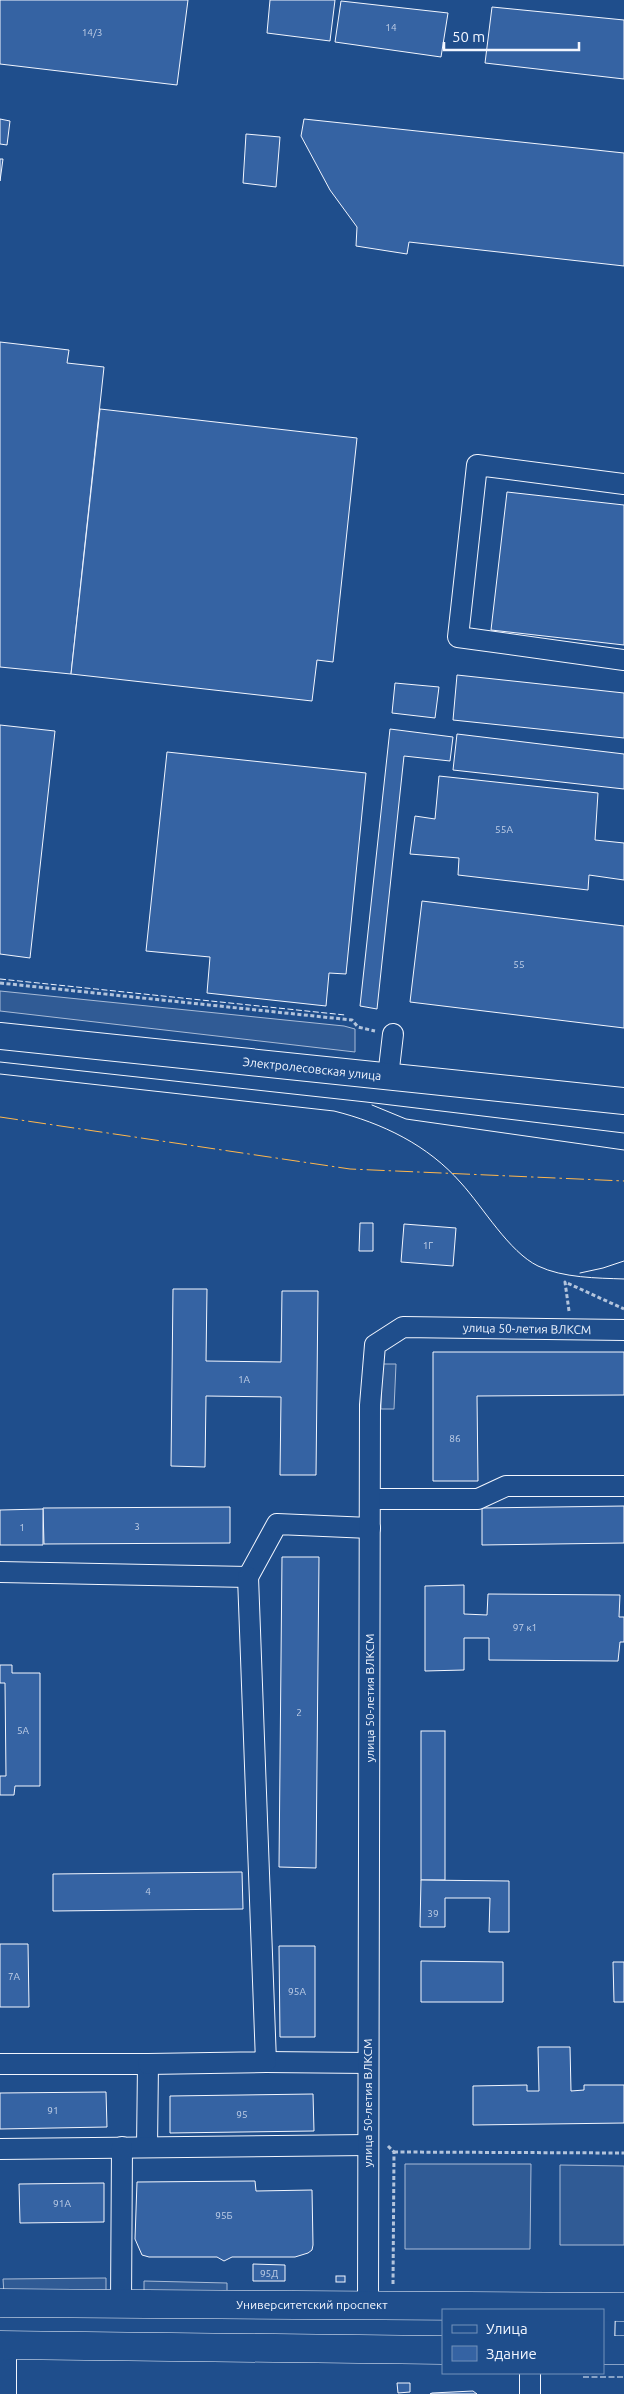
<svg xmlns="http://www.w3.org/2000/svg" width="624" height="2394" font-family="Ubuntu,sans-serif">
<style>
.built{fill:#305b95;stroke:#a8bbd7}
.building{fill:#3563a3;stroke:#f2f6ff}
.lines{fill:none;stroke-linecap:round;stroke-linejoin:round}
.minor-casing{stroke:#f2f6ff;stroke-width:22}
.major-casing{stroke:#f2f6ff;stroke-width:28}
.highway-casing{stroke:#f2f6ff;stroke-width:29}
.path{stroke:#b3c4dc;stroke-width:3;stroke-dasharray:4 2.5;stroke-linecap:butt}
.minor{stroke:#1f4e8c;stroke-width:20}
.major{stroke:#1f4e8c;stroke-width:26}
.highway{stroke:#1f4e8c;stroke-width:28}
.tram{stroke:#f2f6ff;stroke-width:1}
.fence{stroke:#f2f6ff;stroke-width:1;stroke-dasharray:6 2.5;stroke-linecap:butt}
.power{stroke:#ffb74d;stroke-width:1;stroke-dasharray:18 4 2.5 4;stroke-linecap:butt}
.labels{text-anchor:middle;stroke-width:4;stroke-linejoin:round;paint-order:stroke}
.number-label{font-size:10px;fill:#c3d1e8}
.street-label{font-size:12px;fill:#f2f6ff;stroke:#1f4e8c}
</style>
<rect width="100%" height="100%" fill="#1f4e8c"/>
<!-- built -->
<g class="built">
<polygon points="0,991 344,1026 355,1029 355,1052 0,1011"/>
<polygon points="382,1364 396,1364 394,1409 381,1409"/>
<polygon points="405,2164 531,2164 530,2249 405,2249"/>
<polygon points="560,2165 624,2166 624,2245 560,2245"/>
<polygon points="106,2278 106,2294 4,2294 3,2279"/>
<polygon points="144,2281 227,2283 227,2299 144,2297"/>
</g>
<!-- building -->
<g class="building">
<polygon points="0,0 188,0 177,85 0,64"/>
<polygon points="270,0 335,0 330,41 267,33"/>
<polygon points="341,1 448,13 441,57 335,42"/>
<polygon points="492,7 624,20 624,79 485,63"/>
<polygon points="0,119 10,121 7,145 0,144"/>
<polygon points="304,119 624,153 624,266 409,242 407,254 356,246 357,227 330,190 301,136"/>
<polygon points="246,134 280,137 276,187 243,183"/>
<polygon points="0,159 3,159 0,181"/>
<polygon points="0,342 69,350 67,363 104,367 71,674 0,667"/>
<polygon points="100,409 357,438 333,662 317,660 312,701 71,674"/>
<polygon points="507,492 624,505 624,645 491,630"/>
<polygon points="457,675 624,693 624,738 453,720"/>
<polygon points="395,683 439,687 435,718 392,713"/>
<polygon points="0,725 55,731 30,958 0,954"/>
<polygon points="390,729 453,737 450,761 404,756 377,1009 360,1006"/>
<polygon points="457,734 624,754 624,789 453,770"/>
<polygon points="167,752 366,773 346,974 329,973 326,1006 207,993 210,957 146,951"/>
<polygon points="439,776 598,793 595,840 624,843 624,880 589,875 588,890 458,875 459,858 410,854 415,816 435,819"/>
<polygon points="422,901 624,926 624,1028 410,1002"/>
<polygon points="360,1223 373,1223 373,1251 359,1251"/>
<polygon points="404,1224 456,1228 453,1266 401,1262"/>
<polygon points="173,1289 207,1289 206,1361 281,1362 282,1291 318,1291 316,1475 280,1475 281,1397 206,1396 205,1467 171,1466"/>
<polygon points="433,1352 624,1352 624,1395 477,1396 478,1481 433,1481"/>
<polygon points="624,1506 624,1543 482,1545 482,1508"/>
<polygon points="230,1507 230,1543 44,1544 43,1508"/>
<polygon points="43,1509 43,1545 0,1545 0,1510"/>
<polygon points="282,1557 319,1557 316,1868 279,1867"/>
<polygon points="464,1585 464,1614 487,1615 488,1594 620,1595 619,1617 624,1617 624,1642 620,1642 618,1661 489,1660 489,1638 464,1638 464,1670 425,1671 425,1586"/>
<polygon points="0,1665 12,1665 12,1673 40,1673 40,1786 15,1786 14,1795 0,1795 0,1776 6,1776 5,1683 0,1683"/>
<rect x="421" y="1731" width="24" height="149"/>
<polygon points="242,1872 243,1909 53,1911 53,1874"/>
<polygon points="421,1880 509,1881 509,1932 489,1932 490,1898 445,1898 445,1927 420,1927"/>
<polygon points="0,1944 28,1944 29,2007 0,2007"/>
<polygon points="279,1946 315,1946 315,2037 280,2037"/>
<polygon points="421,1961 503,1962 503,2002 421,2002"/>
<polygon points="613,1962 624,1962 624,2002 614,2002"/>
<polygon points="538,2047 570,2047 571,2091 584,2090 584,2085 624,2085 624,2123 473,2125 473,2086 527,2085 527,2091 539,2091"/>
<polygon points="106,2092 107,2127 0,2129 0,2093"/>
<polygon points="313,2094 314,2131 170,2133 170,2096"/>
<polygon points="255,2181 256,2191 312,2190 313,2245 312,2250 308,2253 295,2257 232,2257 224,2261 217,2257 149,2257 142,2255 135,2239 137,2182"/>
<polygon points="104,2183 104,2222 20,2223 19,2184"/>
<polygon points="253,2264 285,2265 285,2281 253,2281"/>
<rect x="336" y="2276" width="9" height="6"/>
<polygon points="397,2383 410,2383 410,2392 398,2393"/>
<polygon points="473,2391 477,2394 430,2394 432,2393"/>
</g>
<g class="lines">
<!-- minor casing -->
<g class="minor-casing">
<g id="minor">
<polyline points="624,484 477,465 458,637 624,660"/>
<polyline points="388,1077 393,1034"/>
<polyline points="370,1499 478,1499 506,1486 624,1486"/>
<polyline points="0,1572 248,1577 277,1524 370,1528"/>
<polyline points="266,2062 368,2063"/>
<polyline points="0,2064 148,2064 147,2147"/>
<polyline points="148,2064 266,2062 248,1577"/>
<polyline points="0,2149 368,2145"/>
<polyline points="121,2304 122,2147"/>
<polyline points="368,2305 370,1405 375,1345 403,1327 624,1330"/>
<polyline points="6,2345 6,2394"/>
<polyline points="604,2350 605,2307"/>
<polyline points="530,2394 530,2373"/>
</g>
</g>
<!-- major casing -->
<g class="major-casing">
<polyline id="major" points="0,1036 624,1101"/>
</g>
<!-- highway casing -->
<g class="highway-casing">
<g id="highway">
<polyline points="0,2303 624,2307"/>
<polyline points="0,2345 443,2350"/>
<polyline points="603,2350 624,2350"/>
</g>
</g>
<!-- path -->
<g class="path">
<polyline points="0,983 352,1020 358,1027 375,1031"/>
<polyline points="569,1311 565,1282 624,1309"/>
<polyline points="388,2146 394,2152 393,2284"/>
<polyline points="394,2152 624,2153"/>
</g>
<!-- minor -->
<use href="#minor" class="minor"/>
<!-- major -->
<use href="#major" class="major"/>
<!-- highway -->
<use href="#highway" class="highway"/>
<!-- tram -->
<g class="tram">
<polyline points="0,1062 366,1102 624,1133"/>
<path d="M0,1074L334,1111C382,1123 428,1145 461,1183C483,1207 509,1252 538,1266C563,1278 597,1278 624,1279"/>
<polyline points="372,1105 406,1119 624,1150"/>
<polyline points="580,1273 603,1268 624,1261"/>
</g>
<!-- fence -->
<g class="fence">
<polyline points="0,979 345,1015"/>
<polyline points="583,2377 623,2377"/>
</g>
<!-- power -->
<polyline class="power" points="0,1117 350,1169 624,1181"/>
</g>
<g class="labels">
<!-- number labels -->
<g class="number-label">
<text x="391" y="31">14</text>
<text x="92" y="36">14/3</text>
<text x="504" y="833">55А</text>
<text x="519" y="968">55</text>
<text x="428" y="1249">1Г</text>
<text x="244" y="1383">1А</text>
<text x="455" y="1442">86</text>
<text x="137" y="1530">3</text>
<text x="22" y="1531">1</text>
<text x="525" y="1631">97 к1</text>
<text x="299" y="1716">2</text>
<text x="23" y="1734">5А</text>
<text x="148" y="1895">4</text>
<text x="433" y="1917">39</text>
<text x="14" y="1980">7А</text>
<text x="297" y="1995">95А</text>
<text x="53" y="2114">91</text>
<text x="242" y="2118">95</text>
<text x="62" y="2207">91А</text>
<text x="224" y="2219">95Б</text>
<text x="269" y="2277">95Д</text>
</g>
<!-- street labels -->
<g class="street-label">
<text transform="translate(312 1069) rotate(6)" y="4">Электролесовская улица</text>
<text transform="translate(527 1329) rotate(1)" y="4">улица 50-летия ВЛКСМ</text>
<text transform="translate(370 1698) rotate(-90)" y="4">улица 50-летия ВЛКСМ</text>
<text transform="translate(368 2103) rotate(-90)" y="4">улица 50-летия ВЛКСМ</text>
<text x="312" y="2309">Университетский проспект</text>
</g>
</g>
<!-- legend -->
<rect x="442" y="2309" width="162" height="65" fill="#1f4e8c" stroke="#7391ba"/>
<rect x="452" y="2325" width="25" height="8" fill="#1f4e8c" stroke="#7391ba"/>
<text x="486" y="2334" font-size="15" fill="#f2f6ff">Улица</text>
<rect x="452" y="2346" width="25" height="15" fill="#3563a3" stroke="#7391ba"/>
<text x="486" y="2359" font-size="15" fill="#f2f6ff">Здание</text>
<!-- scale -->
<path d="M444 42v8h135v-8" fill="none" stroke="#f2f6ff" stroke-width="2.5"/>
<text x="452" y="42" font-size="15" fill="#f2f6ff" stroke="#1f4e8c" stroke-width="4" paint-order="stroke">50 m</text>
</svg>
